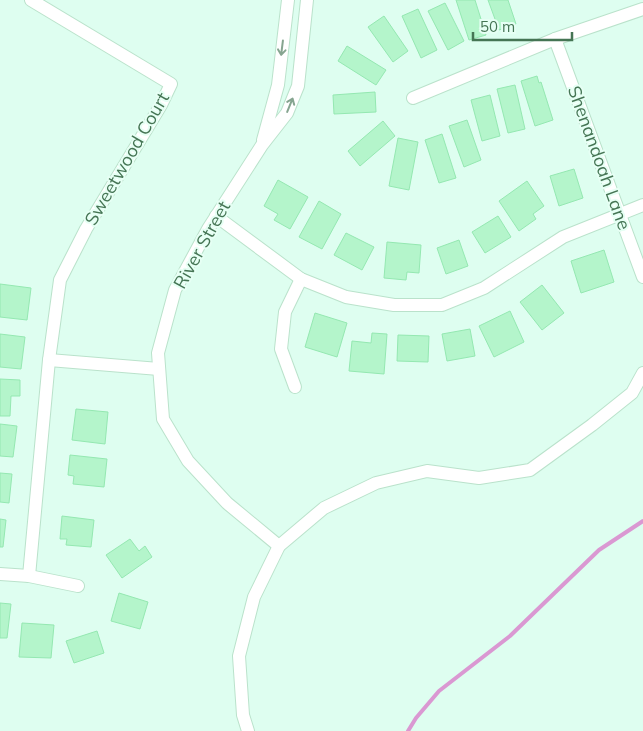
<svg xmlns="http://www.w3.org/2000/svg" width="643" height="731" font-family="Mulish,sans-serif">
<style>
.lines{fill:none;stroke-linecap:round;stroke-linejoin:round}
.stream{stroke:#da98d2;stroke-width:4}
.building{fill:#b4f5cb;stroke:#94e8b1}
.street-casing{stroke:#bae2cb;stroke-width:14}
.street{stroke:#fff;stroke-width:12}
.oneway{stroke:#86a590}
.labels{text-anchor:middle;stroke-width:4;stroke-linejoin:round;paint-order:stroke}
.street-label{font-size:18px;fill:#457554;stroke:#e6fff4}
</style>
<rect width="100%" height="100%" fill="#defef0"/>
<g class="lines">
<!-- stream -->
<polyline class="stream" points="408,731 416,718 439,691 510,636 599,550 643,521"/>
</g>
<!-- building -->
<g class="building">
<polygon points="456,0 475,0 486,35 469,40"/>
<polygon points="488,0 508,0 516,24 499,30"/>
<polygon points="445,3 464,41 448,50 428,11"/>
<polygon points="418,9 437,50 421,58 402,16"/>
<polygon points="384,16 408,51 393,62 368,27"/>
<polygon points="347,46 386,70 376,85 338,61"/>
<polygon points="537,76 539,83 541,82 553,120 535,126 521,81"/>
<polygon points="515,85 525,129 508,133 497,89"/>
<polygon points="375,92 376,112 334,114 333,95"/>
<polygon points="490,95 500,136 482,141 471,100"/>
<polygon points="467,120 481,160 464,167 449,126"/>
<polygon points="383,121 395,136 360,166 348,151"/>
<polygon points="442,134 456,178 439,183 425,140"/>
<polygon points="398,138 418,142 409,190 389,186"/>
<polygon points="574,169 583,198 559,206 550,176"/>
<polygon points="278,180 308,197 290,229 274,220 278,214 264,206"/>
<polygon points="527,181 544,206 533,214 536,219 519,231 499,201"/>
<polygon points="319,201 341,214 322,249 299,237"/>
<polygon points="498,216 511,237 485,253 472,232"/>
<polygon points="346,233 374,247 362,270 334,255"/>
<polygon points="459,240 468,266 446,274 437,248"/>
<polygon points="387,242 421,245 419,273 407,272 406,280 384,278"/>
<polygon points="604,250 614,282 581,293 571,261"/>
<polygon points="0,284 31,288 27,320 0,317"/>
<polygon points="542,285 564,313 542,330 520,302"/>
<polygon points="510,311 524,342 494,357 479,326"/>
<polygon points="315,313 347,323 337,357 305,347"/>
<polygon points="470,329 475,356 447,361 442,334"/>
<polygon points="372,333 387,334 384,374 349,371 352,341 371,343"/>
<polygon points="0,334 25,337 21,369 0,367"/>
<polygon points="398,335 429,336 428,362 397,361"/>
<polygon points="0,379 20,380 20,396 11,396 10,416 0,416"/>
<polygon points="76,409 108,412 105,444 72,440"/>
<polygon points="0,424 17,426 13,457 0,456"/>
<polygon points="70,455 107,459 104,487 73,484 74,476 68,475"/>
<polygon points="0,473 12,474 9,503 0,502"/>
<polygon points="62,516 94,520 91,547 66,545 67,539 60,539"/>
<polygon points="0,519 6,520 3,547 0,547"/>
<polygon points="130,539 139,551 145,546 152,557 122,578 106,555"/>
<polygon points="119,593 148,602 140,629 111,621"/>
<polygon points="0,603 11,604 7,638 0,638"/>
<polygon points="22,623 54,625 51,658 19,657"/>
<polygon points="97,631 104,653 74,663 66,641"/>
</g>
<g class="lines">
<!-- street casing -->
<g class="street-casing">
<g id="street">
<polyline points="555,39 643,277"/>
<polyline points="413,98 555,39 643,9"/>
<polyline points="263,140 278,85 288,0"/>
<polyline points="216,216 301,279 346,297 394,305 442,305 484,288 563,237 643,205"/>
<polyline points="49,360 159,369"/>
<polyline points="295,387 281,349 285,312 301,279"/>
<polyline points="279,546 227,503 188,461 163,419 158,353 175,290 208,229 262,145 287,113 298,86 307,0"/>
<polyline points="0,574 29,576 78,586"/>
<polyline points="29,576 49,360 60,280 86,229 161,105 171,84 31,0"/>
<polyline points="248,731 243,715 239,656 254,597 279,546 324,508 376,483 427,471 479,478 530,470 592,425 632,393 643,373"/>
</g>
</g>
<!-- street -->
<use href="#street" class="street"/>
</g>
<!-- one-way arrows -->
<defs><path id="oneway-shaft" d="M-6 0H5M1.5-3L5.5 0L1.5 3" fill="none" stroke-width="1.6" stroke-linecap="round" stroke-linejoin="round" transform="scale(1.25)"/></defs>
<g class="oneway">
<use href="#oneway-shaft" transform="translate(282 48) rotate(97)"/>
<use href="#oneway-shaft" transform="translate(290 105) rotate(-68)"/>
</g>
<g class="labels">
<!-- street labels -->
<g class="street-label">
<text transform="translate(599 158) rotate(70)" y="6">Shenandoah Lane</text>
<text transform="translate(127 159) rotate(-60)" y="6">Sweetwood Court</text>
<text transform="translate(202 245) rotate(-61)" y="6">River Street</text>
</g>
</g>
<!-- scale -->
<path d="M473 32v8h99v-8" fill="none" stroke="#457554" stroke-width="2.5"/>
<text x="480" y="32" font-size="15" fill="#457554" stroke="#e6fff4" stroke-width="4" paint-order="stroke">50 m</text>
</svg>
